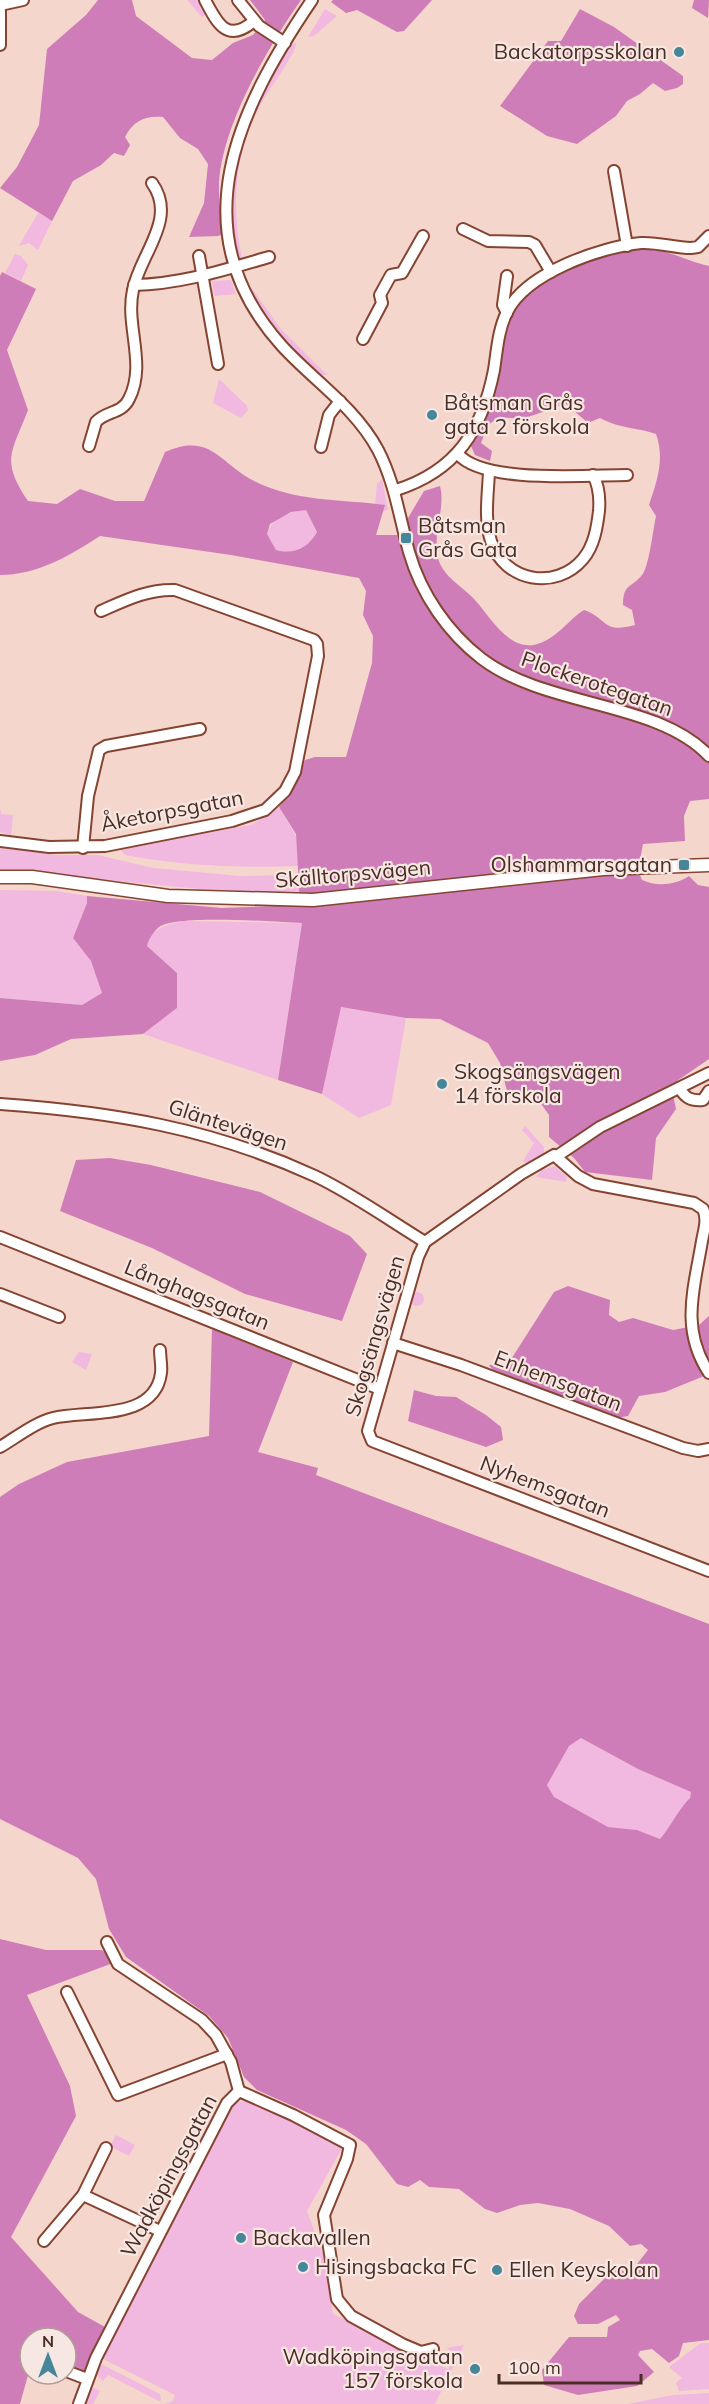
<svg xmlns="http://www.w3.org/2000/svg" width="709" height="2404" font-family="Mulish,sans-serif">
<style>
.green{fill:#f1b8e0}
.forest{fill:#cf7db9;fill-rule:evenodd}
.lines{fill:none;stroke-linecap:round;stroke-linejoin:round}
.minor-casing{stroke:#844431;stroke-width:14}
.tertiary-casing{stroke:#844431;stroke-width:15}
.minor{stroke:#fff;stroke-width:10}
.tertiary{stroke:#fff;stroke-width:12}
.poi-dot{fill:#458698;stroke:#f7e7e2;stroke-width:2}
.labels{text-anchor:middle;stroke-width:4.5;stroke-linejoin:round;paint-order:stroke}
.poi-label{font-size:21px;fill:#4a2d24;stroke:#f7e7e2;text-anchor:start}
.street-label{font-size:21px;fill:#4a2d24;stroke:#f7e7e2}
</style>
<rect width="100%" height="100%" fill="#f5d6cc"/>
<!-- green -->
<g class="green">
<polygon points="187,0 201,0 208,13 202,17"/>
<polygon points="325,9 337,16 314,36 308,37"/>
<path d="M296,43C296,54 269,89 262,102C234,153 231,204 242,259H240C235,249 233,234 232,223C228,159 255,96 291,44Z"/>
<polygon points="38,213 52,221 38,250 29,243 19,246"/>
<polygon points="15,254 21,256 28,265 21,281 5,273"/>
<polygon points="231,280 236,294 214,296 212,281"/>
<path d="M253,290L281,329L327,375H321C293,350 269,325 251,291Z"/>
<polygon points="219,379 247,406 248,410 241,418 213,403"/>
<polygon points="382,479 388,510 374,513 377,484"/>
<path d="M306,509L317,532C308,548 294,555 276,550L267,534C272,517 290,512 306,509Z"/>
<polygon points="0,807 1,814 13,815 11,835 0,832"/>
<path d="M279,807L296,836L298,866C240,868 182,866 125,855L119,848L251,825Z"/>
<polygon points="0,848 56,855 98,855 153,868 240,876 299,875 300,895 263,895 0,870"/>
<polygon points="0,890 56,891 87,896 87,903 73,938 91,961 103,993 82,1005 0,998"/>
<path d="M184,921L302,923L278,1080L143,1034L177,1008V973L147,946C150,928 168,924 184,921Z"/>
<polygon points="340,1007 406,1018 391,1105 359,1118 322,1094"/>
<polygon points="525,1126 544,1147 544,1153 529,1164 523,1161 534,1143 522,1130"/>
<polygon points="555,1166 567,1177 566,1182 536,1177 542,1170"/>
<circle cx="417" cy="1299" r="7"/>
<polygon points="79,1352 92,1354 86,1370 72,1362"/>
<path d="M581,1738L638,1769L691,1792L690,1798C680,1807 671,1827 660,1839L637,1830L608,1827L554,1797L547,1785L569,1746Z"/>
<polygon points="251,2101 342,2148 307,2211 327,2266 333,2314 448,2369 456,2354 446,2348 464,2345 435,2404 165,2404 173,2401 175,2395 103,2359 235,2102"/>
<polygon points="116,2135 135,2145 129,2156 110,2146"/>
<polygon points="701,2343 709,2343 709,2389 679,2391 676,2383 682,2378 669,2367"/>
<polygon points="103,2365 160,2394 161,2400 159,2401 108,2375 103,2381 95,2374 98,2367"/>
<polygon points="94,2388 100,2391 93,2404 85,2404 89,2391"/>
<polygon points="709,2393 709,2404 628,2404 673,2395"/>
</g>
<!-- forest -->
<g class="forest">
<path d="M98,0H132L136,16L192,58L212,60L233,43L253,35L265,20L250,0H301C268,47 217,133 219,192C219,206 222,220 223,234L218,236L189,237L204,203L208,164L198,149L180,138L163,117C145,115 133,121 125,137L130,145L124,156L114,153L101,165L73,181L52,221L0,188L17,167L39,125L47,49L86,15Z"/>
<polygon points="333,0 432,0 404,31 397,32 357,10 346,13 331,2"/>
<polygon points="694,0 709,0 708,18 692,8"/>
<polygon points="580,9 614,27 683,76 683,84 677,88 665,91 653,83 640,94 627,101 616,116 577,144 547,136 500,106 548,41 561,41"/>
<path d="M636,248C665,247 682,260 709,266V799L690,801L684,816L685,841L643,844L638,870L642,880C657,887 676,885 689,876L698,885L709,887V1059L671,1085L676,1109L656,1138L652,1180L585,1172L574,1158L549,1137V1115L532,1091L508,1095L500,1063L488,1043L440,1019L406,1018L341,1007L322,1094L278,1080L302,923C276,922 176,914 159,927C154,931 148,940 147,946L177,973V1008L143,1034L71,1039L35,1055L0,1061V998L82,1005L102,993L91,961L73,938L87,903V896L222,908L300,905L296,834L279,807L295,786L305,760L315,757H346L372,663L373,636L363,615L366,591L359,578L231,555L100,536C69,556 37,575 0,575V276L2,272L36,289L7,350L28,410C12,452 0,460 28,501L57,504L80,489L115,501H144L165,452C211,432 219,463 254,481C296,502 340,499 385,505L376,535H398L424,491L440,486C446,509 432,533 438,558C443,577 462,586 474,599C495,622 515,664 553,636C565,628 572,617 584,610C609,619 602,634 635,625L632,610L623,605C623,583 632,588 642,575C649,567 653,530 656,516L649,505C657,481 665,459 656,434C635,427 621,429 600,418L588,423L566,404L522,419L499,417L488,425L481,443L492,451L490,461L475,455L471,446C478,426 489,408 496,387C503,364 500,337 510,315C527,278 599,256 636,248ZM306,510L317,532C308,548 294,555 276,550L267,534L270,524L291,512Z"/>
<polygon points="110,1158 151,1165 260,1192 350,1236 367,1254 342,1321 245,1294 152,1248 60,1211 76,1160"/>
<polygon points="568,1286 610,1300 609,1315 619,1322 633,1318 673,1330 699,1325 709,1316 709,1374 665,1392 639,1396 628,1416 617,1418 492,1369 489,1365 508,1364 554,1292"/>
<path d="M212,1329L293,1362L258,1452L318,1468L316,1475L709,1624V2340L683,2343L679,2356L669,2363L652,2349L640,2351L638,2355L654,2372L637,2386L578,2395L544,2385L542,2370L569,2337H607L608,2327L620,2320L616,2315L598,2324H578L574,2316L579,2304L615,2268L630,2273L648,2250L641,2244L630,2246L609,2226L570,2209L538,2203L520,2205L497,2213L485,2209L459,2189L429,2187L420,2180L408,2187L397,2184L366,2144L346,2130L257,2090L244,2077L228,2038L209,2016L126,1957L109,1929L96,1879L78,1858L0,1819V1497L19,1484L67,1462L209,1436ZM581,1738L638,1769L691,1792L690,1798C680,1807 671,1826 660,1839L637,1830L608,1827L554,1797L547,1785L569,1746Z"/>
<polygon points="414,1390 436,1396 456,1397 486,1415 501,1427 503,1440 486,1447 408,1421"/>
<polygon points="0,1939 46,1950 102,1950 108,1955 113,1963 27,1995 70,2086 76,2116 11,2237 78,2312 105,2327 81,2382 60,2374 66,2374 66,2338 30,2338 30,2368 20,2404 0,2404"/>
</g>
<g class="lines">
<!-- minor casing -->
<g class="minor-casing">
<g id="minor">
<path d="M205,0C217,23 227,44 254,21"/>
<polyline points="238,0 259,26 285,43"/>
<path d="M312,0C238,109 178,231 282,346C314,381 355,407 378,450C395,483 399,516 409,552C421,594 448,633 482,659C547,708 658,701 709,756"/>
<polyline points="0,5 23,0"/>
<polyline points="0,11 0,45"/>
<polyline points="614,171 627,246"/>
<polyline points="463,229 488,241 529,242 535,245 551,272"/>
<polyline points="199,256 218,364"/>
<path d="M134,285C181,284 224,270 269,257"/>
<polyline points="507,313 503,305 507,276"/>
<polyline points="363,339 382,303 380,295 391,275 402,273 423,236"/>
<path d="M89,446L96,422C105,411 122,414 129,399C147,364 125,326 133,290C140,254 178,219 152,183"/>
<polyline points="321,447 329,415 340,401"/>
<path d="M458,454C483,484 587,475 627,475"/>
<path d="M489,472C488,494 484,520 491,541C504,582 556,591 583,559C594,546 597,528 599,511C600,499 599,486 593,475"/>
<path d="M396,490C456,471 482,431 494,370C497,351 498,330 507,312C526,273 600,247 641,243C658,242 675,248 691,248L698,247L709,236"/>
<path d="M0,841L49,847L105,846L232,821L265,810L285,791L295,772L318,656L317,644L314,640L175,590C148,589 126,600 101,611"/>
<polyline points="83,848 88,796 99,750 106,746 200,729"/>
<path d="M679,1088C686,1098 690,1101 703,1100L709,1091"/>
<path d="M0,1104C113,1112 211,1128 315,1176C353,1194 389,1220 425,1242"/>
<polyline points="557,1156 600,1127 709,1073"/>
<polyline points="0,1237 380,1389"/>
<polyline points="0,1294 59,1317"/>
<polyline points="393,1343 461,1365 683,1448 698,1451 709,1449"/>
<path d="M709,1373C680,1329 694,1289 702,1241C704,1230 708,1219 703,1209L694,1203L593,1184L578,1176L554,1155L521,1174L425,1242L418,1257L368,1431L372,1441L709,1571"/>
<path d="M0,1447C17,1437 34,1423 53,1418C88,1410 155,1421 161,1373C162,1366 160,1357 160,1350"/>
<polyline points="107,1942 118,1964 202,2020 216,2035 231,2062 239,2091"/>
<polyline points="67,1992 118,2095 227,2054"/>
<polyline points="83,2195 160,2231"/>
<polyline points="44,2241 83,2195 106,2148"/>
<polyline points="66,2371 87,2379"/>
<polyline points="79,2404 96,2358 227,2103 239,2091 293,2115 350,2145 347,2159 324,2215 337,2299 351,2316 402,2344 421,2352 433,2349"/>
</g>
</g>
<!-- tertiary casing -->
<g class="tertiary-casing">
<polyline id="tertiary" points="0,877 32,877 168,896 313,900 603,869 709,865"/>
</g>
<!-- minor -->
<use href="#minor" class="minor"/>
<!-- tertiary -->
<use href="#tertiary" class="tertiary"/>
</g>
<!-- markers -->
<g class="poi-dot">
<circle cx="679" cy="52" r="6"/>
<circle cx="432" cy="415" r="6"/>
<rect x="400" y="532" width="12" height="12" rx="3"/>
<rect x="678" y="859" width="12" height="12" rx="3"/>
<circle cx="442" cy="1084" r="6"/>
<circle cx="241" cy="2238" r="6"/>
<circle cx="303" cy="2267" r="6"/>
<circle cx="497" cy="2270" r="6"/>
<circle cx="475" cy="2369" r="6"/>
</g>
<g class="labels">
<!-- poi labels -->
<g class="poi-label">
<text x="667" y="59" text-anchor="end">Backatorpsskolan</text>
<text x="444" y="410">Båtsman Grås<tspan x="444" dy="24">gata 2 förskola</tspan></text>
<text x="418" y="533">Båtsman<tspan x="418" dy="24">Grås Gata</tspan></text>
<text x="672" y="872" text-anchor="end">Olshammarsgatan</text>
<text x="454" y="1079">Skogsängsvägen<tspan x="454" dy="24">14 förskola</tspan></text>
<text x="253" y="2245">Backavallen</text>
<text x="315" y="2274">Hisingsbacka FC</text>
<text x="509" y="2277">Ellen Keyskolan</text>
<text x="463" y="2364" text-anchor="end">Wadköpingsgatan<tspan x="463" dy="24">157 förskola</tspan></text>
</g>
<!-- street labels -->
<g class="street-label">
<text transform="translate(597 684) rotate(19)" y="7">Plockerotegatan</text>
<text transform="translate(172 811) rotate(-11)" y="7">Åketorpsgatan</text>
<text transform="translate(353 874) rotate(-5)" y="7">Skälltorpsvägen</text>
<text transform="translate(228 1125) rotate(18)" y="7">Gläntevägen</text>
<text transform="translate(197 1295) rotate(22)" y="7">Långhagsgatan</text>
<text transform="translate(375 1336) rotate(-74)" y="7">Skogsängsvägen</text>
<text transform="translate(558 1381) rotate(21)" y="7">Enhemsgatan</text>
<text transform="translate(545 1487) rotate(21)" y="7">Nyhemsgatan</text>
<text transform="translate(169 2176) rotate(-62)" y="7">Wadköpingsgatan</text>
</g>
</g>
<!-- north arrow -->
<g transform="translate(48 2356)"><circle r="28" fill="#f7e7e2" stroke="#b29d96" stroke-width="1.5"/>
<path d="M0-4.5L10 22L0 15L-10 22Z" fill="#458698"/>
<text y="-9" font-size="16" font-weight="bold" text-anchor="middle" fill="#4a2d24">N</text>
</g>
<!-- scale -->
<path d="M499 2374v9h142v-9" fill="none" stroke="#4a2d24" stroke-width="3"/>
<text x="508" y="2374" font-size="18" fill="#4a2d24" stroke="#f7e7e2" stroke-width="4.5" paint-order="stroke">100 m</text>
</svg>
